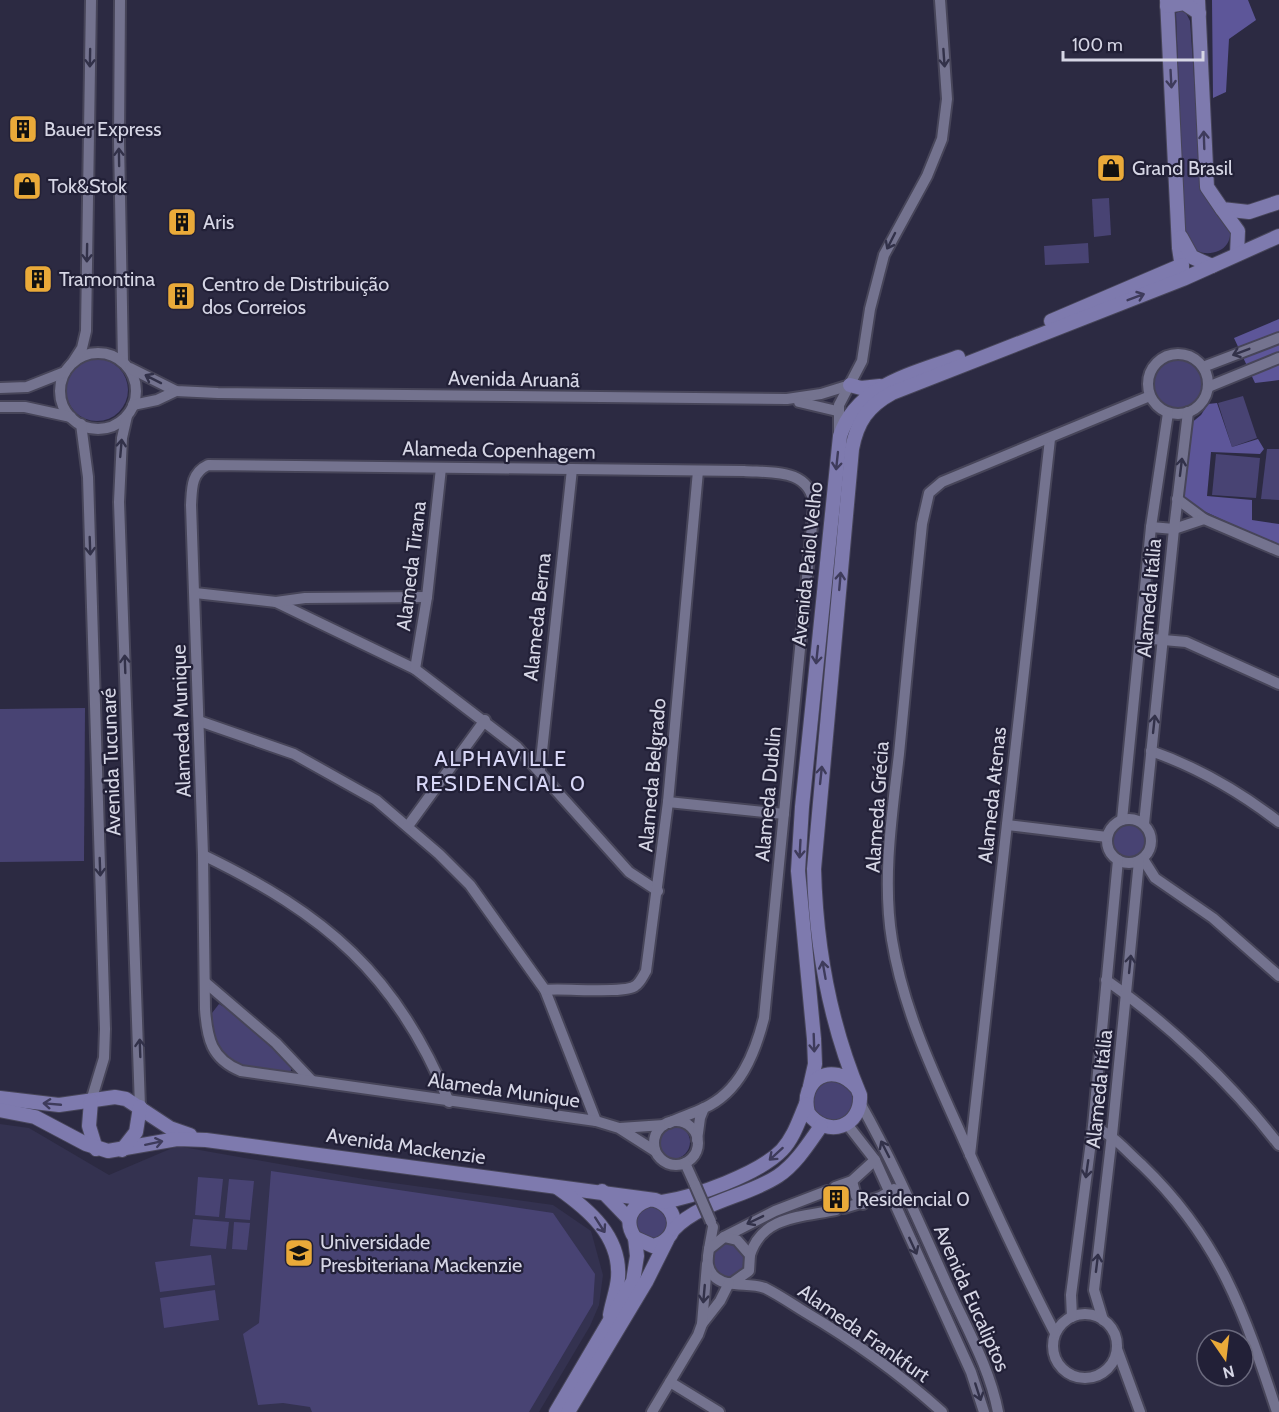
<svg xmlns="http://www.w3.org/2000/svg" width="1279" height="1412" font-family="Cabin,sans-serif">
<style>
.built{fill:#343250}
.green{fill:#484373}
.forest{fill:#5d5699}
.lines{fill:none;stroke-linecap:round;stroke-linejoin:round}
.minor-casing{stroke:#474559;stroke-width:14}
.major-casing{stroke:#474559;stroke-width:16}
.minor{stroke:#74738f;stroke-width:10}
.major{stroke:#7e7aae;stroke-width:14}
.minor-bridge-casing{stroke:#474559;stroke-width:14;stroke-linecap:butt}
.minor-bridge{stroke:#74738f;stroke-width:10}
.oneway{stroke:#323149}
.oneway2{stroke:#3e3b5b}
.labels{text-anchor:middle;stroke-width:4.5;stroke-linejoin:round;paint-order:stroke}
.poi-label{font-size:20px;fill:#d6d6e5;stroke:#222037;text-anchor:start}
.street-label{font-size:20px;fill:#d6d6e5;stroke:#222037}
.quarter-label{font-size:22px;letter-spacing:1.5px;fill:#d8d7f7;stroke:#222037}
</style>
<rect width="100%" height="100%" fill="#2c2a42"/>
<!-- built -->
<polygon class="built" points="0,1124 29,1128 109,1175 177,1146 364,1179 553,1205 591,1231 603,1275 599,1305 590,1326 539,1412 0,1412"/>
<!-- green -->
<g class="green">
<path d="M1184,9L1190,21L1202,191L1231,230C1230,235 1230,240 1227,244C1220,255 1198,257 1191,245C1187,239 1186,229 1184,222L1176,13Z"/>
<polygon points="1109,198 1111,235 1094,237 1092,199"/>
<polygon points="1088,243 1089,263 1045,265 1044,246"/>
<circle cx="97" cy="390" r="31"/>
<circle cx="1178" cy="384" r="24"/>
<polygon points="1243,396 1257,438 1232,447 1218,403"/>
<polygon points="1267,449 1279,449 1279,500 1261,499"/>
<polygon points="1216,454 1260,458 1256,498 1212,495"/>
<polygon points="85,708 84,861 0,862 0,709"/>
<circle cx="1129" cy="841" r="17"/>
<path d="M219,1004C247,1019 270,1044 292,1066L290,1074L232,1064L213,1044L212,1013Z"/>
<circle cx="833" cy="1102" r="21"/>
<circle cx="673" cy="1142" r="17"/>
<polygon points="271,1171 553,1213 595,1274 593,1304 529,1412 312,1412 310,1407 283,1403 258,1405 243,1334 259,1323"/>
<polygon points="198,1177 223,1179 219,1217 195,1215"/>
<polygon points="229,1179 254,1181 250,1220 225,1218"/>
<polygon points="646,1205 659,1206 671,1220 658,1242 640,1239 633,1218"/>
<polygon points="193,1219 229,1222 226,1249 190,1246"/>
<polygon points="234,1222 250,1223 247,1250 232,1249"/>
<circle cx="729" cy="1260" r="17"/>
<polygon points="211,1255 215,1285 160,1292 155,1262"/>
<polygon points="215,1290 219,1320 164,1328 160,1298"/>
</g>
<!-- forest -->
<g class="forest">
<polygon points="1212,0 1248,0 1256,20 1229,39 1226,92 1213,98"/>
<polygon points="1279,319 1279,380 1255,383 1234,338"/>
<polygon points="1217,403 1232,447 1258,439 1264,449 1260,454 1211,452 1207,496 1252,500 1252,520 1279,524 1279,546 1195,507 1186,502 1182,492 1190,424 1201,415 1208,404"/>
</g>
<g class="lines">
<!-- minor casing -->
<g class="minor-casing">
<g id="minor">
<polyline points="120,0 119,141 123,362"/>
<circle cx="98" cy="391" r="38"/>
<circle cx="1178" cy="384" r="30"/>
<polyline points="73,362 82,348 86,331 91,0"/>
<polyline points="1203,367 1279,338"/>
<polyline points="130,368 176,391 218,393 787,399 821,394 850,385"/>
<polyline points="1208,387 1279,358"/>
<polyline points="0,388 27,387 65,372"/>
<polyline points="799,402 837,411"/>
<polyline points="133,405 157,400 176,391"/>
<polyline points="0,407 25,407 71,417"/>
<polyline points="127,416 122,438 119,502 140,1107"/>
<polyline points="81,424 88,477 105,1029 104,1058 91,1101"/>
<polyline points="839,435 839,405 862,361 870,309 884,255 927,176 942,139 947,99 940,0"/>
<polyline points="1177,499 1204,519 1279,551"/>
<polyline points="1151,527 1174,529 1204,519"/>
<polyline points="195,593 276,602 415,669 517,747 629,872 658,891"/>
<polyline points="276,602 305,598 427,597"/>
<polyline points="1141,638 1186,642 1279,684"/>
<polyline points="415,669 427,597 441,468"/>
<polyline points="199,721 294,754 376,800 439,854 470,885 545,990 596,1121"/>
<path d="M1151,751C1197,767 1240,792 1279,822"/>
<polyline points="540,770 572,469"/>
<polyline points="668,802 784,814"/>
<circle cx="1129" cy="841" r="22"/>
<polyline points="1122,820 1151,527 1168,413"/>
<polyline points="1144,824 1174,529 1188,412"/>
<polyline points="1007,825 1107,837"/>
<polyline points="408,826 485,720"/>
<path d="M203,855C325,914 397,974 449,1102"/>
<polyline points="1143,859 1155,878 1213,918 1279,976"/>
<path d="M1106,980C1169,1024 1232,1084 1279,1145"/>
<polyline points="206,983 276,1043 312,1081"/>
<path d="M545,990C564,988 625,994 635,986C640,983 643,976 646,971L668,802L698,471"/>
<path d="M860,1103C894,1163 921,1227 949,1289C967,1329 990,1369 998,1412"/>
<circle cx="676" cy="1143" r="22"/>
<polyline points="847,1124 875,1160 971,1372 984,1412"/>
<path d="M1093,1126C1115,1136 1124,1149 1142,1165C1220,1240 1244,1312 1277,1412"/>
<polyline points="620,1128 664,1125"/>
<polyline points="697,1140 700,1118 704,1108"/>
<path d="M655,1151L619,1128L596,1121L241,1071C211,1059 207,1038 205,1009L203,855L191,505C192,488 191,473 208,465L744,471C772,473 810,468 814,505L764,1018C755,1053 740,1092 704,1108C693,1114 680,1117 669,1123"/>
<polyline points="970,1155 1050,439"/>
<polyline points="685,1163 695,1185"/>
<polyline points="852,1181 856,1196 863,1204"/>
<polyline points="835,1187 852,1181 875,1160"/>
<polyline points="844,1208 880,1197 894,1189"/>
<polyline points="724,1237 775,1211 827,1191"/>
<polyline points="709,1249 713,1227"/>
<path d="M750,1255C762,1216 801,1217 836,1210"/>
<path d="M732,1283L749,1271L750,1255L737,1240L724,1237L709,1249C707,1260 706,1270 716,1278C729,1288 750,1282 765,1288C779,1295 792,1304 805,1312C854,1341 899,1373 942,1412"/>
<circle cx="1085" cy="1346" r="32"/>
<polyline points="1072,1317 1071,1295 1093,1126 1118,860"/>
<polyline points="1103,1320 1094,1290 1112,1135 1139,861"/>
<polyline points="702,1324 720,1301 729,1283"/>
<path d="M1055,1333C1021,1267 990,1200 960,1132C932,1070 903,1008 892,940C882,880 892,814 899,754C906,677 914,601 922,524L929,493L942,482L1150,396"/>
<polyline points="1117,1349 1140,1412"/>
<polyline points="670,1382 719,1412"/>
<polyline points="652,1412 698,1335 702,1324 707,1264"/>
</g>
</g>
<!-- major casing -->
<g class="major-casing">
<g id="major">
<polyline points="1167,0 1179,248 1183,274"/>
<polyline points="1198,0 1207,187 1222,209 1249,212 1279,202"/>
<polyline points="1167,6 1184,3 1199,13"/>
<polyline points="1222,209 1238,231 1237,254"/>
<polyline points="1181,237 1192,257 1212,266"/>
<polyline points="1051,321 1182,265"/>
<polyline points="850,385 861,388 880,386"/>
<path d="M810,1086L815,1064L814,1039L798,871L802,807L840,436C857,385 913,374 958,357"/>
<path d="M856,1087C833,1060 799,1079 808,1113C827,1139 862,1127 860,1095C830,1024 816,945 814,869L852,449C857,422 868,406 892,393L1183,279L1279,236"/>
<polyline points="0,1098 59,1105 115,1097 126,1099 170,1128 190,1135"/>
<polyline points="91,1101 89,1126 96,1149"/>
<path d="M0,1110L35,1117L86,1144L108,1151L177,1139L206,1140L655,1200C681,1208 680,1240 653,1246L635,1238C624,1222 630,1206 648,1200"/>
<polyline points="122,1150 136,1132 140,1107"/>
<path d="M558,1188C588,1209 621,1236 618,1278C617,1290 612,1303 610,1315"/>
<polyline points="602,1191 629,1219"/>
<path d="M662,1202C694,1197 759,1174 782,1150C794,1137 799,1120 806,1104"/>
<path d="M674,1229C703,1200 746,1197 778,1176C796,1164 809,1143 821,1126"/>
<polyline points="556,1412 633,1281 637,1256 635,1238"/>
<polyline points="568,1412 646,1282 667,1240"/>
</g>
</g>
<!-- minor -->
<use href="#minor" class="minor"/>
<!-- major -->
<use href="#major" class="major"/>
<!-- minor-bridge casing -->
<g class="minor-bridge-casing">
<polyline id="minor-bridge" points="695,1185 711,1222"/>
</g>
<!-- minor-bridge -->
<use href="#minor-bridge" class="minor-bridge"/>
</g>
<!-- one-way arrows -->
<defs><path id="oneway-shaft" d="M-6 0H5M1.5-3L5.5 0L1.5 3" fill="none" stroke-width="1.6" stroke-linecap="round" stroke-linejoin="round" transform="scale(1.5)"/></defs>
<g class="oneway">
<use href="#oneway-shaft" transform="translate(90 58) rotate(91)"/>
<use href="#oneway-shaft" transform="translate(944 58) rotate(86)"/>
<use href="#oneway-shaft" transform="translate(119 157) rotate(-91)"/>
<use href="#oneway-shaft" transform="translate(891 241) rotate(117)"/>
<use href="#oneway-shaft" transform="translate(87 253) rotate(91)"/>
<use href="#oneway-shaft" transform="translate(1241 352) rotate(159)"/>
<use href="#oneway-shaft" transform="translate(153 379) rotate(-153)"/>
<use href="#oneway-shaft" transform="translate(121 448) rotate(-85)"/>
<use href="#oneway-shaft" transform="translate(1181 467) rotate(-83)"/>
<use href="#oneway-shaft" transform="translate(90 546) rotate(88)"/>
<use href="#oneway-shaft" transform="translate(125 664) rotate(-92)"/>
<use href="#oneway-shaft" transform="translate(1154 724) rotate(-84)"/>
<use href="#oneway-shaft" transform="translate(100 867) rotate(88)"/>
<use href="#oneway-shaft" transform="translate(1130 964) rotate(-84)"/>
<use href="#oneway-shaft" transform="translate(140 1048) rotate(-92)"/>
<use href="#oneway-shaft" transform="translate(885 1149) rotate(-117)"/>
<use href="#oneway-shaft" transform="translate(1087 1169) rotate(98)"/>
<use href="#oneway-shaft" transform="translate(755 1220) rotate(154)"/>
<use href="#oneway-shaft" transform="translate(913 1246) rotate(65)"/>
<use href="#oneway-shaft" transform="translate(1097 1263) rotate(-83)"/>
<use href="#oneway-shaft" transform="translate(704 1294) rotate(95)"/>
<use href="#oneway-shaft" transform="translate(978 1392) rotate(72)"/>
</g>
<g class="oneway2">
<use href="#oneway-shaft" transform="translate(1171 79) rotate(87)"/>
<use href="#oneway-shaft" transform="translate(1204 140) rotate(-92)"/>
<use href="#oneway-shaft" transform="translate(1136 297) rotate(-21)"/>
<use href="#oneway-shaft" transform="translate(837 461) rotate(96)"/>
<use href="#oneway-shaft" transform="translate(840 581) rotate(-85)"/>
<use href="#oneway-shaft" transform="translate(817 655) rotate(96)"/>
<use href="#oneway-shaft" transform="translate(821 775) rotate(-84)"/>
<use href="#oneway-shaft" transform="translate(800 849) rotate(93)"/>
<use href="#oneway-shaft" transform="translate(824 970) rotate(-100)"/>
<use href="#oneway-shaft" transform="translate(814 1043) rotate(88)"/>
<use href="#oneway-shaft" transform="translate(52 1104) rotate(-175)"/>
<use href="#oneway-shaft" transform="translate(154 1143) rotate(-12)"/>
<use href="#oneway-shaft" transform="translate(776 1154) rotate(138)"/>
<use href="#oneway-shaft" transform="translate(600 1225) rotate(57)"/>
</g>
<!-- icons -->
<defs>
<g id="building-square" transform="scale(1.5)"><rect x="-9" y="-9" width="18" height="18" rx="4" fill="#eaaa39" stroke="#222037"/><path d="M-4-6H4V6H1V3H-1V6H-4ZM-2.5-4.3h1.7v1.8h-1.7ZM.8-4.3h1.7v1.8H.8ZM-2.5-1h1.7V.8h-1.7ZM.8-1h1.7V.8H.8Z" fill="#111"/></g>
<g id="shop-square" transform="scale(1.5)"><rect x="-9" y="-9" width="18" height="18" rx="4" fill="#eaaa39" stroke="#222037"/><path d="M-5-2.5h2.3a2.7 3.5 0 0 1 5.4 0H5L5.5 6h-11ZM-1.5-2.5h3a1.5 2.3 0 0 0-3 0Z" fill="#111"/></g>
<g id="university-square" transform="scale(1.5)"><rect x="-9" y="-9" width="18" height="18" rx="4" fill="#eaaa39" stroke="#222037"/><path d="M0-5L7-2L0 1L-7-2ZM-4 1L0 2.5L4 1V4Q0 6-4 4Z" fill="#111"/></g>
</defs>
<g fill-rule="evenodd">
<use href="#building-square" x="23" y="129"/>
<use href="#shop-square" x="1111" y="168"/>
<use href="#shop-square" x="27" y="186"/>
<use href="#building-square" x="182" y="222"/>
<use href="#building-square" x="38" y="279"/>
<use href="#building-square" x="181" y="296"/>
<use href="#building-square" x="836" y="1199"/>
<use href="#university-square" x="299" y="1253"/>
</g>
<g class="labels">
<!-- poi labels -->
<g class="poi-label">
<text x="44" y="136">Bauer Express</text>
<text x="1132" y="175">Grand Brasil</text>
<text x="48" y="193">Tok&amp;Stok</text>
<text x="203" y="229">Aris</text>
<text x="59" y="286">Tramontina</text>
<text x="202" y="291">Centro de Distribuição<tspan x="202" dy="23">dos Correios</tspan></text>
<text x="857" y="1206">Residencial 0</text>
<text x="320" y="1249">Universidade<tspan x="320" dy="23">Presbiteriana Mackenzie</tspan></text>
</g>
<!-- street labels -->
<g class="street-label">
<text transform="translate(514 379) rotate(1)" y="7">Avenida Aruanã</text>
<text transform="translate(499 450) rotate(1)" y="7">Alameda Copenhagem</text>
<text transform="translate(807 564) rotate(-84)" y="7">Avenida Paiol Velho</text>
<text transform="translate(411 566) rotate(-83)" y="7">Alameda Tirana</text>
<text transform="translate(1149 598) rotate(-85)" y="7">Alameda Itália</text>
<text transform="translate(537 617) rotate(-84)" y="7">Alameda Berna</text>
<text transform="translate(181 721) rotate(-92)" y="7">Alameda Munique</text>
<text transform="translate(111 762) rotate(-92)" y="7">Avenida Tucunaré</text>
<text transform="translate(652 775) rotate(-85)" y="7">Alameda Belgrado</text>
<text transform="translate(768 794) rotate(-85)" y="7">Alameda Dublin</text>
<text transform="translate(992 795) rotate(-84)" y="7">Alameda Atenas</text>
<text transform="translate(877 807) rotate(-86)" y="7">Alameda Grécia</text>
<text transform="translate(1099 1089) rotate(-84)" y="7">Alameda Itália</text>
<text transform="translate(504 1090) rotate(8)" y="7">Alameda Munique</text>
<text transform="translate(406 1146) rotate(8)" y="7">Avenida Mackenzie</text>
<text transform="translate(972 1298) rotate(66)" y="7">Avenida Eucaliptos</text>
<text transform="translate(864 1333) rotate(35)" y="7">Alameda Frankfurt</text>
</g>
<!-- quarter labels -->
<g class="quarter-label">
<text x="501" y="766">ALPHAVILLE<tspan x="501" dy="25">RESIDENCIAL 0</tspan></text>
</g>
</g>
<!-- north arrow -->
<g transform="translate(1225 1358) rotate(166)"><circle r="28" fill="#222037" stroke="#6a697d" stroke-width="1.5"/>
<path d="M0-4.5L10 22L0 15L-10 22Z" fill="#eaaa39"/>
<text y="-9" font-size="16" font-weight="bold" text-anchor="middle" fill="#d6d6e5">N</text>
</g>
<!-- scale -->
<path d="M1063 51v9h140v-9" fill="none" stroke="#d6d6e5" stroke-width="3"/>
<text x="1072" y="51" font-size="18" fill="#d6d6e5" stroke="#222037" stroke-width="4.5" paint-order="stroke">100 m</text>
</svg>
